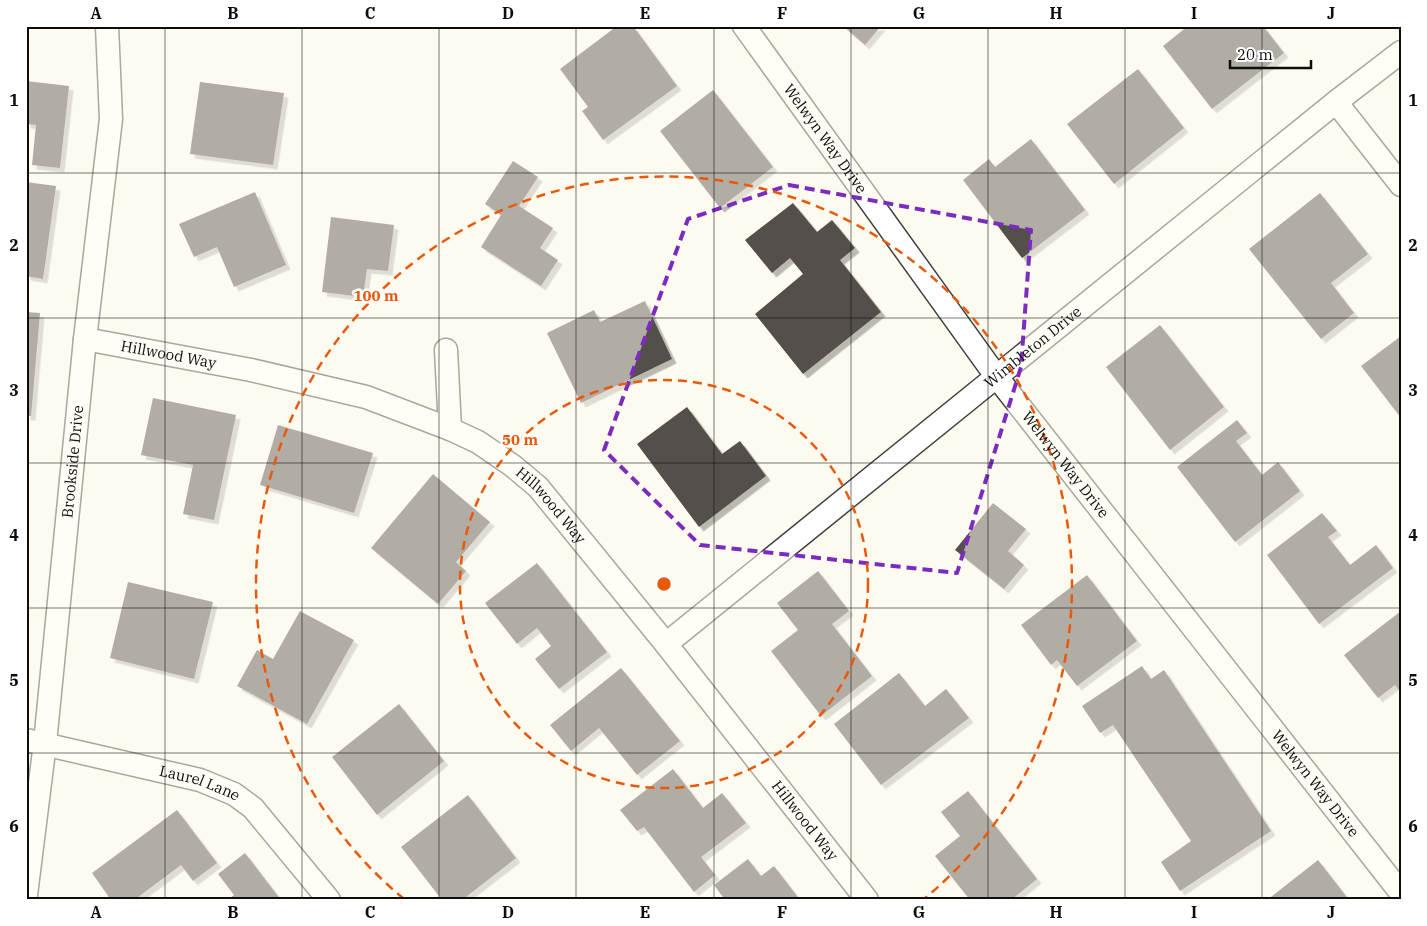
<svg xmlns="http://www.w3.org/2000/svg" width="1427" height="926" font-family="'IBM Plex Serif',serif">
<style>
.building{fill:#544f4b;filter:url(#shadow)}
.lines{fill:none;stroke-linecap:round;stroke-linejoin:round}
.street-casing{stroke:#404040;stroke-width:25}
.street{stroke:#fff;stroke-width:22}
.marked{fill:none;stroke:#7b2cbf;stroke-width:4;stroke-dasharray:10 6;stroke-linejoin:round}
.grid{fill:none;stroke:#0d0d0d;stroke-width:1;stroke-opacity:0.55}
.ring{fill:none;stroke:#e8590c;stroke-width:2.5;stroke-dasharray:9 6}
.labels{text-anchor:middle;stroke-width:5;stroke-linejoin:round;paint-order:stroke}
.street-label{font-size:15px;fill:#0d0d0d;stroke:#fff}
.centre{fill:#e8590c;stroke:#fff;stroke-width:2.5}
.ring-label{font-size:15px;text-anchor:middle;font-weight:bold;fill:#e8590c;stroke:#fff;stroke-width:5;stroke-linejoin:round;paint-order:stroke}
.neatline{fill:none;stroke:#0d0d0d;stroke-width:2}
.grid-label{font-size:16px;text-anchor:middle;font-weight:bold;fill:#0d0d0d}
</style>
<defs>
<filter id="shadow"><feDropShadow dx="4.5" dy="4.5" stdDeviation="0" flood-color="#0004"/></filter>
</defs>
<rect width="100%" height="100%" fill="#fdfbef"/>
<!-- building -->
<g class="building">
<polygon points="617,26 633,26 677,86 603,140 582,111 588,107 560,69"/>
<polygon points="843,26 881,26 865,45"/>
<polygon points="1188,26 1263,26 1284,53 1212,109 1163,46"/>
<polygon points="1138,69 1184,128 1114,184 1067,124"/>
<polygon points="26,81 69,86 60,168 32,165 36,125 26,124"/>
<polygon points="200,82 284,93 273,165 190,154"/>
<polygon points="713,90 773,167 720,208 660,131"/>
<polygon points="1031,139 1085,210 1022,258 963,180 989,159 995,167"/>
<polygon points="513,161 538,177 519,206 553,228 540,248 558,260 541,286 481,247 501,215 485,204"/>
<polygon points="26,182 56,186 43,279 26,276"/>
<polygon points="255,192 286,265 234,287 217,247 194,257 179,224"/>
<polygon points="1320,193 1368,254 1331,283 1354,313 1321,339 1249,249"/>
<polygon points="793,203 817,232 832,220 855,248 840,260 881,312 803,374 755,314 803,274 790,258 772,273 745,240"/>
<polygon points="331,217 394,225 388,271 367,269 363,297 322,292"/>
<polygon points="645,301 672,359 581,403 547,333 594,310 600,322"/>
<polygon points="26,312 40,313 31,416 26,416"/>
<polygon points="1160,325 1224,407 1170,450 1106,367"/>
<polygon points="1401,336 1401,418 1361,366"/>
<polygon points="153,398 236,415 214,520 183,514 193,465 141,455"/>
<polygon points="687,407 722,454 740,441 766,476 699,527 637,444"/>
<polygon points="1237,420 1247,433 1236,441 1262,475 1278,462 1300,491 1235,542 1177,467"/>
<polygon points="278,425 373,453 354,513 260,485"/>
<polygon points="433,474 490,522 456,562 466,571 438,604 371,548"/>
<polygon points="993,503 1026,529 1008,551 1024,565 1004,589 955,550"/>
<polygon points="1322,513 1337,531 1328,537 1350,565 1376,545 1393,568 1319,624 1267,555"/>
<polygon points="537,563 607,652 559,689 535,659 551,646 537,628 517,644 485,603"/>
<polygon points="818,571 849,611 832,624 872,676 821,716 771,651 798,630 777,603"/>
<polygon points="1087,575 1137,641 1077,686 1057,660 1051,665 1021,625"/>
<polygon points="128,582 213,602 194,679 110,658"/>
<polygon points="300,611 354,640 307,724 237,686 257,650 273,659"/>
<polygon points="1401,611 1401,693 1395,685 1378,698 1344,655"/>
<polygon points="1142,666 1151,679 1164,670 1271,831 1180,891 1161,862 1191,841 1113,725 1100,733 1082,706"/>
<polygon points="621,668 680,741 637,775 599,728 571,751 550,725"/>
<polygon points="899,673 925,706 946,689 969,718 881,785 834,724"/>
<polygon points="399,704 444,761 377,815 332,757"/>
<polygon points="673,769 703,808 722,793 746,823 701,857 715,875 694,892 644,827 637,831 620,810"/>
<polygon points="968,791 1037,879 1011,900 970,900 935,856 960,836 941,812"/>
<polygon points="468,795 516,858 462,900 442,900 401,847"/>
<polygon points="177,810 217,863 193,881 181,865 134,900 111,900 92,873"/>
<polygon points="245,853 281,900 227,900 234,895 218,874"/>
<polygon points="748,859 761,876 774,866 800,900 725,900 714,885"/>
<polygon points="1318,860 1349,900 1267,900"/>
</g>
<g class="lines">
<!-- street casing -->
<g class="street-casing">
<g id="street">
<path id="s1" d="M744,26L996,376L1401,893"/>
<polyline points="1336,102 1401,185"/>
<path id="s2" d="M85,339L251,370L366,397L450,429L478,442L513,466L538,487L666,644L867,900"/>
<polyline points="446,350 450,429"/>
<path id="s3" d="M666,644L1336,102L1401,52"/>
<path id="s4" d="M26,740L200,780L234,794L253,808L329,900"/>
<path id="s5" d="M26,895L45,743L85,339L111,119L107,26"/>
</g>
</g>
<!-- street -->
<use href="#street" class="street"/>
</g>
<!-- marked area -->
<path d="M0 0H1427V926H0ZM789,185L1031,230L1021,367L957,573L700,545L604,450L688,219Z" fill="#fdfbef" fill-opacity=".55" fill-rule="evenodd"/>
<path class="marked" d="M789,185L1031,230L1021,367L957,573L700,545L604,450L688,219Z"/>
<!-- grid -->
<path class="grid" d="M165,26V900M302,26V900M439,26V900M576,26V900M714,26V900M851,26V900M988,26V900M1125,26V900M1262,26V900M26,173H1401M26,318H1401M26,463H1401M26,608H1401M26,753H1401"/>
<!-- distance rings -->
<g class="ring">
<circle cx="664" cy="584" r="204"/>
<path d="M404 899A408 408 0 1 1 924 899"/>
</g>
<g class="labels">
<!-- street labels -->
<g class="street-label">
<text dy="5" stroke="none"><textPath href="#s1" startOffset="139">Welwyn Way Drive</textPath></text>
<text dy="5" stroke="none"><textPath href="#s3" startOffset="472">Wimbleton Drive</textPath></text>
<text dy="5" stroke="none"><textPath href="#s2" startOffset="85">Hillwood Way</textPath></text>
<text dy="5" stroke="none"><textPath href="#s5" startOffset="436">Brookside Drive</textPath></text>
<text dy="5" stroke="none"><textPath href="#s1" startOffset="544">Welwyn Way Drive</textPath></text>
<text dy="5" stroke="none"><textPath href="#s2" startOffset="505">Hillwood Way</textPath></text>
<text dy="5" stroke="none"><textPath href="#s1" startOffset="949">Welwyn Way Drive</textPath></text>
<text dy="5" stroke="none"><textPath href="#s4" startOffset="179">Laurel Lane</textPath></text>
<text dy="5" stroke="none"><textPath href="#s2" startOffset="910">Hillwood Way</textPath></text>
</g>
</g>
<circle cx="664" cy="584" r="8" class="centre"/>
<g class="ring-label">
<text x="376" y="301">100 m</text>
<text x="520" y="445">50 m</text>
</g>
<!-- border -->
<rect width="1427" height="926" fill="none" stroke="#ffffff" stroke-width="55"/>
<!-- scale -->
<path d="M1230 60v8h81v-8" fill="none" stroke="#0d0d0d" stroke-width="2.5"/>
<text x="1237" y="60" font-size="15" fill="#0d0d0d" stroke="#ffffff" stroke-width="4" paint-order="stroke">20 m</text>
<rect x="28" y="28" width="1372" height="870" class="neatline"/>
<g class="grid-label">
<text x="96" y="19">A</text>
<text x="233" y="19">B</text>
<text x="370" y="19">C</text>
<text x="508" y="19">D</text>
<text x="645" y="19">E</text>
<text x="782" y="19">F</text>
<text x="919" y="19">G</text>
<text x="1056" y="19">H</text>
<text x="1194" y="19">I</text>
<text x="1331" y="19">J</text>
<text x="14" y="106">1</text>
<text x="1413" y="106">1</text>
<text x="14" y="251">2</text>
<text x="1413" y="251">2</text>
<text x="14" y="396">3</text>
<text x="1413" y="396">3</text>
<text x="14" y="541">4</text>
<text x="1413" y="541">4</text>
<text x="14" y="686">5</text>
<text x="1413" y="686">5</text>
<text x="14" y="832">6</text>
<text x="1413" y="832">6</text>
<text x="96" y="918">A</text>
<text x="233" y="918">B</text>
<text x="370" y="918">C</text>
<text x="508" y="918">D</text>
<text x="645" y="918">E</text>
<text x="782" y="918">F</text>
<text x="919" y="918">G</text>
<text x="1056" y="918">H</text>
<text x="1194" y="918">I</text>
<text x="1331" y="918">J</text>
</g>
</svg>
